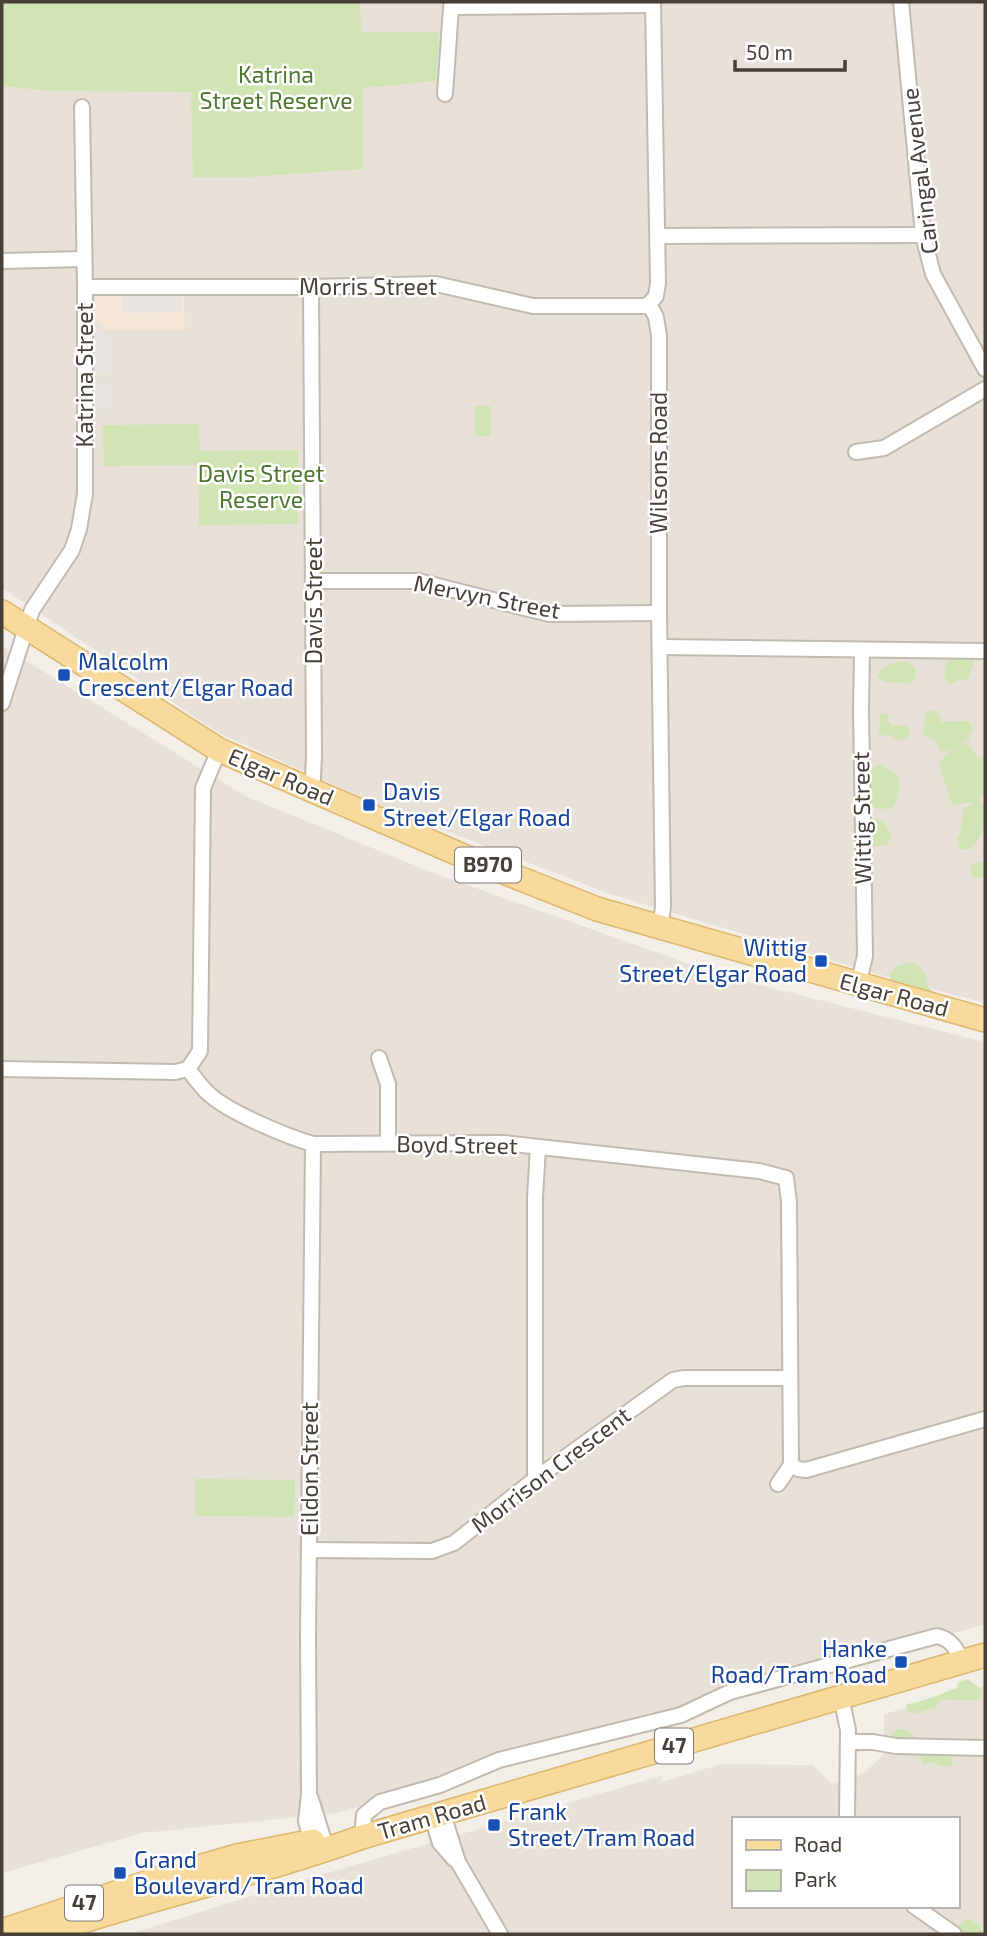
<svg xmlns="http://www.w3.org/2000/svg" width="987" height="1936" font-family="'Exo 2',sans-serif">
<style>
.residential{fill:#e7e1d7;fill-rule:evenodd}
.commercial{fill:#f4e5d5}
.green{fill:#d1e5b4}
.parking{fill:#e5e2e0}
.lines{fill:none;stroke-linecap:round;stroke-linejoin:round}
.street-casing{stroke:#c1baae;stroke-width:18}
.primary-casing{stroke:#ddb66d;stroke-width:26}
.street{stroke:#fff;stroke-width:14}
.primary{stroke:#f8da9c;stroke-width:23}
.transit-dot{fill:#1a4fb4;stroke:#fff;stroke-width:2.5}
.labels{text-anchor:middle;stroke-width:5;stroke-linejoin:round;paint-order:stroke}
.shield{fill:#fff;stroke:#7e7973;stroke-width:2}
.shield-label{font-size:21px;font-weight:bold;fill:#464037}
.park-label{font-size:23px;fill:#4c752e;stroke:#fff}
.street-label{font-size:23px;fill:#464037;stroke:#fff}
.transit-label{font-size:23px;fill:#164399;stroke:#fff;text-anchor:start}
</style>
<rect width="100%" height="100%" fill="#f3efe8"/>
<!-- residential -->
<g class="residential">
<polygon points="2,2 985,2 985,1003 881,975 610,894 369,801 219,733 2,588"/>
<polygon points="2,646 247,797 431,872 720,975 985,1042 985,1624 338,1813 142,1833 2,1873"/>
<path d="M985,1686V1934H129L310,1878L661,1776L663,1782L721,1764L813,1765L832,1784L865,1772L884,1754V1714ZM733,1819H957V1906H733Z"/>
</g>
<!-- commercial -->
<polygon class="commercial" points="184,292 185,330 106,331 95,318 95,293"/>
<!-- green -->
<g class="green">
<polygon points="2,2 360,2 361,32 439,32 436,81 363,88 363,169 248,177 193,177 191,92 51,91 2,86"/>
<polygon points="475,406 490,406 491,436 475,436"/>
<polygon points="199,424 200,451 298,450 298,524 199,525 198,465 104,466 103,425"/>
<polygon points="967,654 974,662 968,680 958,680 949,684 944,677 947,661"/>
<path d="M901,661L910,663L916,670L915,679L910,684L886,682L877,678C882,665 889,666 901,661Z"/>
<path d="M933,710L940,715V722L968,721L973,729L969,735V740L960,744L967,743L978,758L985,755V790L979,800L985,807C985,825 983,835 970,849H960L957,839L961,829L963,809L976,802L952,805L939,763L952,748L941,753L935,740L923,734L926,712Z"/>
<polygon points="884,713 889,714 888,720 892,726 905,725 909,729 908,737 900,741 892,736 879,735 880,715"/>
<path d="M880,764L897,775C901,787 899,799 891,809L873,808L865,801C866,785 863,771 880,764Z"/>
<polygon points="875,818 885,823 891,835 887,845 870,847 870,820"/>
<circle cx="978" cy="870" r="8"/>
<path d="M912,962C924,967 927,975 927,987L931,989L933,993L927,998C913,992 893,990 889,973L898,966Z"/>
<polygon points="195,1479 295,1480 294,1517 195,1516"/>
<path d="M968,1679L983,1691L979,1699C966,1702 955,1699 941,1700L935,1708L912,1714L906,1708L907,1704C924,1702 940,1694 957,1688L958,1682Z"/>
<polygon points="897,1729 905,1729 914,1735 915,1741 895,1744 891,1735"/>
<polygon points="929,1752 950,1754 953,1761 951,1766 941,1767 933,1762 923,1764 919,1754"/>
<polygon points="968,1919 978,1923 985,1934 962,1934 959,1925"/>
</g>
<!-- parking -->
<g class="parking">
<polygon points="181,295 181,312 123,313 123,296"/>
<polygon points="94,321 111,338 112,372 94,372"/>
<rect x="95" y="382" width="17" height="28"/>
</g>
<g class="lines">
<!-- street casing -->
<g class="street-casing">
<g id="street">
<polyline points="653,2 658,283 656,296 649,304 656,317 659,336 659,613 663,907 660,929"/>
<polyline points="901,2 923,235 933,274 985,369"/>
<polyline points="445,94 451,7 653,5"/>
<polyline points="659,236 923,235"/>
<polyline points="2,261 83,259"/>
<polyline points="85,287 311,287 436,284 533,306 644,306 649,304"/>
<polyline points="856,452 884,448 985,389"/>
<polyline points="315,581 418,581 549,614 659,613"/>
<polyline points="660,647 985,651"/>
<polyline points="2,703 32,610 72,550 79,529 85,494 85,287 82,107"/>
<polyline points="308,789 313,778 314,755 311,287"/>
<polyline points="858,985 865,956 861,708 862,651"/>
<polyline points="379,1058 388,1084 388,1143"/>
<polyline points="2,1069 175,1072 188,1069"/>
<path d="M188,1069C195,1078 201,1087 209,1094C228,1112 288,1137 313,1144L504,1143L759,1171L786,1178L789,1202L791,1465"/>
<polyline points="188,1069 200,1051 203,788 219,750"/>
<polyline points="535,1479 535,1198 538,1147"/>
<polyline points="778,1484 791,1465 798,1469 806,1470 985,1419"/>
<polyline points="309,1550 432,1551 454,1543 535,1479 673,1380 684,1378 789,1378"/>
<polyline points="841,1697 848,1730 847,1819"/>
<polyline points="848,1742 873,1742 896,1746 985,1748"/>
<polyline points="311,1799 324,1841"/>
<polyline points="443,1814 458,1862 500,1934"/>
<polyline points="432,1817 440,1843 454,1859"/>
<path d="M362,1837L364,1815L380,1802L440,1785L499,1760L681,1715L730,1692L937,1636C951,1639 957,1649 962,1662"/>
<polyline points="312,1842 306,1821 309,1794 308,1636 313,1144"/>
<polyline points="914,1906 954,1934"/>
</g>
</g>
<!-- primary casing -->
<g class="primary-casing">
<g id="primary">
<polyline points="2,612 219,750 461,855 597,909 985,1020"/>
<polyline points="2,1931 167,1876 237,1856 313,1841"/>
<path d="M43,1934C148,1898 257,1875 362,1837L985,1655"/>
</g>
</g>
<!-- street -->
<use href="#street" class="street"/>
<!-- primary -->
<use href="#primary" class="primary"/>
</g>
<!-- markers -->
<g class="transit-dot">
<rect x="57" y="668" width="14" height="14" rx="3.5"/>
<rect x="362" y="798" width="14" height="14" rx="3.5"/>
<rect x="814" y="954" width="14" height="14" rx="3.5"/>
<rect x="894" y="1655" width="14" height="14" rx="3.5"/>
<rect x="487" y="1818" width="14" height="14" rx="3.5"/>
<rect x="113" y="1866" width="14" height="14" rx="3.5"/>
</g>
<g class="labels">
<!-- shield labels -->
<g class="shield">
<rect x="455" y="847.5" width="66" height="35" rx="5"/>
<rect x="655" y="1728.5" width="38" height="35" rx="5"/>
<rect x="65" y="1885.5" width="38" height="35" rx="5"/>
</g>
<g class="shield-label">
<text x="488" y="872">B970</text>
<text x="674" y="1753">47</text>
<text x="84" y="1910">47</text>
</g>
<!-- park labels -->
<g class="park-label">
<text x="276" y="83">Katrina<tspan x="276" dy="26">Street Reserve</tspan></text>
<text x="261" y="482">Davis Street<tspan x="261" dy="26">Reserve</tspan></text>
</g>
<!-- street labels -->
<g class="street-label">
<text transform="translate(920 171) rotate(-97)" y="8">Caringal Avenue</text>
<text x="368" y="295">Morris Street</text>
<text transform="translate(85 375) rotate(-90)" y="8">Katrina Street</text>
<text transform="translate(659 463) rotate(-90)" y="8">Wilsons Road</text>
<text transform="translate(487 597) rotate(11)" y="8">Mervyn Street</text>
<text transform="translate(314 601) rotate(-90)" y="8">Davis Street</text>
<text transform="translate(281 777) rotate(23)" y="8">Elgar Road</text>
<text transform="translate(862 818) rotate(-91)" y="8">Wittig Street</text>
<text transform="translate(894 995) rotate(15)" y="8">Elgar Road</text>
<text transform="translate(457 1145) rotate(1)" y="8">Boyd Street</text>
<text transform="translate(310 1469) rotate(-90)" y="8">Eildon Street</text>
<text transform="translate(551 1470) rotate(-37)" y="8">Morrison Crescent</text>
<text transform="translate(432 1817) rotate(-16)" y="8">Tram Road</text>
</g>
<!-- transit labels -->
<g class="transit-label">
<text x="78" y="670">Malcolm<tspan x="78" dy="26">Crescent/Elgar Road</tspan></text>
<text x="383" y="800">Davis<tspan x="383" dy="26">Street/Elgar Road</tspan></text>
<text x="807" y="956" text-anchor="end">Wittig<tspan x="807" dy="26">Street/Elgar Road</tspan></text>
<text x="887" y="1657" text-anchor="end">Hanke<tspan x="887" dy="26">Road/Tram Road</tspan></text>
<text x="508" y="1820">Frank<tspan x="508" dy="26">Street/Tram Road</tspan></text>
<text x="134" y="1868">Grand<tspan x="134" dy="26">Boulevard/Tram Road</tspan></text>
</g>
</g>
<!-- border -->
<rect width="987" height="1936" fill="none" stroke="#464037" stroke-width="7"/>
<!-- legend -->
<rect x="732" y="1817" width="228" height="91" fill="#ffffff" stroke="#b5b3af" stroke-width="2"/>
<rect x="746" y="1840" width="35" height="10" fill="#f8da9c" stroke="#b5b3af" stroke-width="2"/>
<text x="794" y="1852" font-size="21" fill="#464037">Road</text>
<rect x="746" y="1870" width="35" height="21" fill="#d1e5b4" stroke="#b5b3af" stroke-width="2"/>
<text x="794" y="1887" font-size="21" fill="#464037">Park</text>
<!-- scale -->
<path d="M735 60v10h110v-10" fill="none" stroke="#464037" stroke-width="3.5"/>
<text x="746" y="60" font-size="21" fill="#464037" stroke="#ffffff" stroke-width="5" paint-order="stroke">50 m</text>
</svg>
